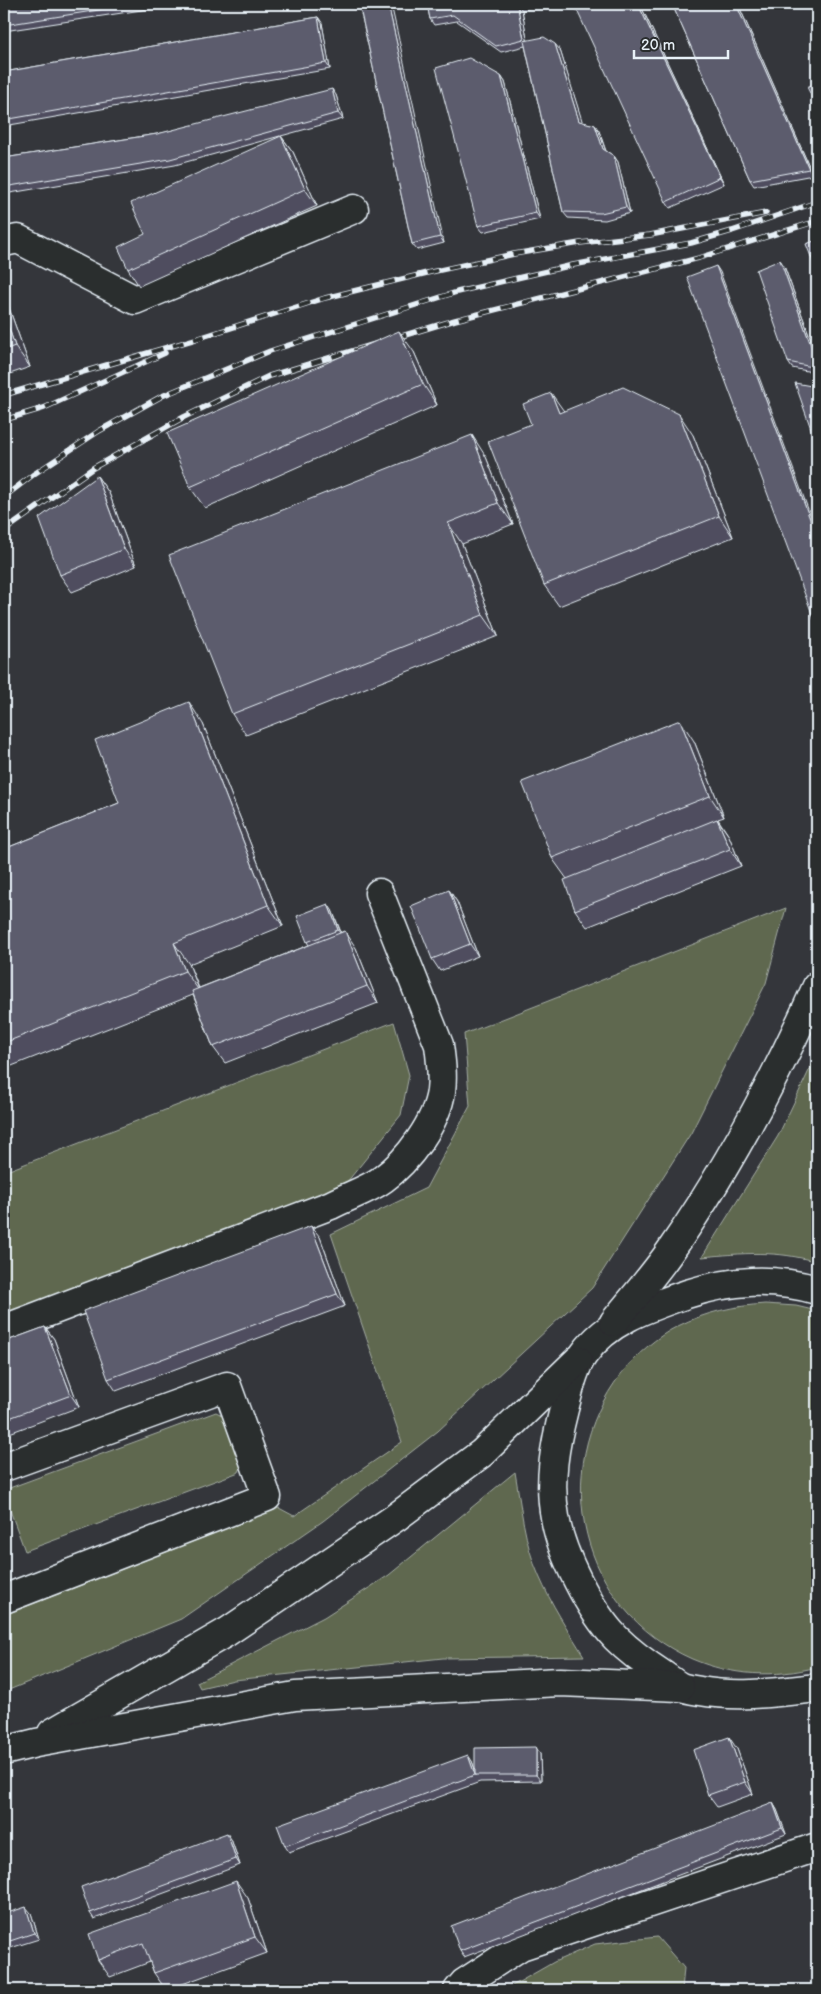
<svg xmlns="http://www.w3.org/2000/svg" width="821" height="1994" font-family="'Balsamiq Sans',sans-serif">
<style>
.green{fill:#5f684f;stroke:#a4aca4}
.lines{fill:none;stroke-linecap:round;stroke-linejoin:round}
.minor-casing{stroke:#e8f1f8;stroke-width:31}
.major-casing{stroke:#e8f1f8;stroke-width:31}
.minor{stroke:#2a2d2e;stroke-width:28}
.major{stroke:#2a2d2e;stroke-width:28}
.rail-casing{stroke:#e8f1f8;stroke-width:5.5}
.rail{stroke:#2a2d2e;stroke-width:4;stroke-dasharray:11;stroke-linecap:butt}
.wall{fill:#4f4e5e;stroke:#e8f1f8}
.shaded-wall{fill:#40404c;stroke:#e8f1f8}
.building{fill:#5c5b6d;stroke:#e8f1f8}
</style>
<rect width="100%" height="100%" fill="#34363b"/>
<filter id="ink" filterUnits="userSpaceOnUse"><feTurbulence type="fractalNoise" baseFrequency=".02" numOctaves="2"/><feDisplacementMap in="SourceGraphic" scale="10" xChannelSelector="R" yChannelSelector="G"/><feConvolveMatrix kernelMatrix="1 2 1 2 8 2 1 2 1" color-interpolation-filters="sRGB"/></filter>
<g filter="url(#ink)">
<!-- green -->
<g class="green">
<polygon points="786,908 766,983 691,1133 592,1288 438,1431 323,1521 181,1619 4,1692 4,1615 279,1508 294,1516 402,1442 331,1234 426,1188 470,1106 464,1034"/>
<polygon points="394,1022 409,1075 401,1115 343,1187 4,1320 4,1172"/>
<path d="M817,1054V1262C777,1250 743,1253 702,1257L778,1136Z"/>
<path d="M765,1304L796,1306L817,1311V1667C775,1678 732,1676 692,1659C580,1610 547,1470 621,1374C636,1355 656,1337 678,1326C706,1312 734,1306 765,1304Z"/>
<polygon points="216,1412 232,1420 245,1457 239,1472 25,1551 4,1494 4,1490"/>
<path d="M515,1472C521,1506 524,1543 539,1576C551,1604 568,1630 584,1656L443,1658L234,1680L200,1688L197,1682L324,1617L389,1575Z"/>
<polygon points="657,1937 684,1968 682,1990 505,1990 554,1962 595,1944"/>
</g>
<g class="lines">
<!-- minor casing -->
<g class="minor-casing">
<g id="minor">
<polyline points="4,242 18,239 135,300 354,209"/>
<path d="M4,1329L331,1205C348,1196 368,1190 383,1179C408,1161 437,1122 441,1091C443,1075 441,1060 439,1045L379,893"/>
<polyline points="4,1467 227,1386 267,1497 4,1599"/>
<polyline points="458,1990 464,1983 521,1946 817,1847"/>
</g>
</g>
<!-- major casing -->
<g class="major-casing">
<g id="major">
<path d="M817,1290C772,1277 731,1280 687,1294C649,1307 608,1320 584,1354C573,1369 569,1391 564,1409C555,1444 548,1481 555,1517C561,1554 590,1611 616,1638C630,1652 645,1663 662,1674C668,1678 675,1684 681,1687C687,1689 694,1690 700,1691C739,1698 779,1692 817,1688"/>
<path d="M614,1322C633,1298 654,1275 671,1250C727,1170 777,1075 817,986"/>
<polyline points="52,1733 227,1632 395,1518 482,1453 578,1360"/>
<polyline points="4,1751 36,1743 295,1696 560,1682 680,1687"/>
</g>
</g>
<!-- minor -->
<use href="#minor" class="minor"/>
<!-- major -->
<use href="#major" class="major"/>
<!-- rail casing -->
<g class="rail-casing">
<g id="rail">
<polyline points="4,395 199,338 325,298 431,272 514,254 580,243 650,235 766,213"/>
<polyline points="4,420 44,408 165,353"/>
<polyline points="4,497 34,474 99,431 162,396 270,351 457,292 573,265 691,243 732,231 817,202"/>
<polyline points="4,531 93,468 184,417 269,376 455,320 699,258 817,221"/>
</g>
</g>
<!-- rail -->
<use href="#rail" class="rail"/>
</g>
<!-- wall -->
<g class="wall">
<polygon points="4,4 181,4 4,31"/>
<polygon points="359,4 444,243 417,250 412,244"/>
<polygon points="427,4 536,4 537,7 522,10 527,40 560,50 582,122 595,125 599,131 606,151 614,156 618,162 630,213 605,220 568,218 563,212 525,46 501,52 457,21 434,25 430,19"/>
<polygon points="640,4 724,184 670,208 666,202"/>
<polygon points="672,4 738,4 813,175 754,186 750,180"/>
<polygon points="318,17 322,23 330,69 4,126 4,72"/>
<polygon points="501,76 505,82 540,219 483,232 478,226"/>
<polygon points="336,95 343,119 281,136 293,152 317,206 139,286 128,269 145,234 280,136 175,165 4,194 4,158 157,134"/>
<polygon points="780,260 784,266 817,356 817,373 792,368 788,362"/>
<polygon points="4,294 30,367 4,376"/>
<polygon points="414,352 437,405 205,508 190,487"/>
<polygon points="563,411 693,435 733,537 559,606 544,585"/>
<polygon points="486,457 513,524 462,544 498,636 246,735 232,714"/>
<polygon points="97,476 109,493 136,566 72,592 60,575"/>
<polygon points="203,724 283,926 189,964 199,988 309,945 307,942 332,910 341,932 356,948 378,1003 225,1063 213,1047 193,995 4,1069 4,849 119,803"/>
<polygon points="694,741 724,817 718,819 729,836 741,866 587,927 575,910 567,879 552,858"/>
<polygon points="449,890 457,902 478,956 440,971 432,959"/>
<polygon points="320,1237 345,1306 116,1391 108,1379"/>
<polygon points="45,1327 54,1339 79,1407 4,1435 4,1342"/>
<polygon points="737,1749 753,1794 717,1807 708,1795"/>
<polygon points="540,1754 541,1781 480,1782 289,1852 285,1846 472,1761 475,1770"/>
<polygon points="773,1803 777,1810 786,1834 464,1957 460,1951"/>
<polygon points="231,1839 240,1865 94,1919 90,1913"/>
<polygon points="248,1898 267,1953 166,1990 154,1973 150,1962 110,1977 98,1960"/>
<polygon points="31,1913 39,1939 4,1950 4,1914"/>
</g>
<!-- shaded-wall -->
<g class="shaded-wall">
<polygon points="388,4 391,4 444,243 440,237"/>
<polygon points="517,4 522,10 528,45 524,39"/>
<polygon points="638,4 640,4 724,184 720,177"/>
<polygon points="736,4 738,4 813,175 809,169"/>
<polygon points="318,17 322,23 330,69 326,63"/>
<polygon points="555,44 560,50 584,127 579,121"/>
<polygon points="501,76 505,82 540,219 536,213"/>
<polygon points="332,89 336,95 343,119 338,113"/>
<polygon points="595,125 599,131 607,155 603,149"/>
<polygon points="281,136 293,152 317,206 305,189"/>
<polygon points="614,156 618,162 630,213 626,207"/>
<polygon points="780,260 784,266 817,356 817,362"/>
<polygon points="716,266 720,272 817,533 817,538"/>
<polygon points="4,294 30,367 15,346 4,314"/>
<polygon points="399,331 414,352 437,405 423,384"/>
<polygon points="551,393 566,414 559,413"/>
<polygon points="679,414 693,435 733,537 719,516"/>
<polygon points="472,435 486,457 513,524 498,503"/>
<polygon points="97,476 109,493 136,566 124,549"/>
<polygon points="448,523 462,544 498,636 483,615"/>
<polygon points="189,702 203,724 283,926 268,905"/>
<polygon points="680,720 694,741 724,817 710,796"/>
<polygon points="717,819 729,836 741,866 730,849"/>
<polygon points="449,890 457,902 478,956 470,944"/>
<polygon points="328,904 332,910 342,936 338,930"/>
<polygon points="345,931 356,948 378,1003 367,986"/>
<polygon points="174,943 189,964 200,992 185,971"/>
<polygon points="311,1226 320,1237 345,1306 337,1294"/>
<polygon points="45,1327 54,1339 79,1407 71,1395"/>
<polygon points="729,1737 737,1749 753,1794 745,1782"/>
<polygon points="536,1747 540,1754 541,1781 536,1775"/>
<polygon points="468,1755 472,1761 477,1775 475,1775"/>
<polygon points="773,1803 777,1810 786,1834 782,1828"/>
<polygon points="227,1833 231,1839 240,1865 236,1859"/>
<polygon points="236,1881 248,1898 267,1953 255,1937"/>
<polygon points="26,1907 31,1913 39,1939 34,1933"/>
</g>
<!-- building -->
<g class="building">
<polygon points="4,4 137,4 4,25"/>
<polygon points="359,4 388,4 440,237 412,244"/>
<polygon points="427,4 517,4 524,39 496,46 453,15 430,19"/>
<polygon points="574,4 638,4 720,177 666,202"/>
<polygon points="672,4 736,4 809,169 750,180"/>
<polygon points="318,17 326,63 4,120 4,72"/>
<polygon points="544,37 555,44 579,121 595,125 603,149 614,156 626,207 601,213 563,212 524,41"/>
<polygon points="469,58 501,76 536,213 478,226 436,68"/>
<polygon points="817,82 817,107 807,87"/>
<polygon points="332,89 338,113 170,159 4,187 4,158 157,134"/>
<polygon points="281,136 305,189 128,269 118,247 145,234 131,203"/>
<polygon points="817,240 817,272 806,244"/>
<polygon points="780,260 817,362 817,368 788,362 756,270"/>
<polygon points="716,266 817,538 817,627 687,277"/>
<polygon points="4,314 15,346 4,350"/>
<polygon points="399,331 423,384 190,487 167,433"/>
<polygon points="795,383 817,387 817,446"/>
<polygon points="623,387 679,414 719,516 544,585 488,441 531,424 523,404 551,393 559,413"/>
<polygon points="472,435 498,503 448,523 483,615 232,714 169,555"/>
<polygon points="97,476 124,549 60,575 39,518"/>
<polygon points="189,702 268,905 174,943 185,971 4,1043 4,849 119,803 95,740"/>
<polygon points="680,720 710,796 552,858 522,782"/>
<polygon points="717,819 730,849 575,910 564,880"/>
<polygon points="449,890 470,944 432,959 411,906"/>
<polygon points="328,904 338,930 307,942 297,916"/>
<polygon points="345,931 367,986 213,1047 192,991"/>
<polygon points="311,1226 337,1294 108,1379 83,1311"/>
<polygon points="45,1327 71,1395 4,1420 4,1342"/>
<polygon points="729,1737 745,1782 708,1795 693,1750"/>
<polygon points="536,1747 536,1775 475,1775 475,1748"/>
<polygon points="468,1755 475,1775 285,1846 277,1825"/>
<polygon points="773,1803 782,1828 460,1951 451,1926"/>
<polygon points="227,1833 236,1859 90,1913 81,1887"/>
<polygon points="236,1881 255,1937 154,1973 143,1943 98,1960 89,1934"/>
<polygon points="26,1907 34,1933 4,1943 4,1914"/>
</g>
</g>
<!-- margin -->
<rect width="821" height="1994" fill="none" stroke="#2a2d2e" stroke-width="20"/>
<rect x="10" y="10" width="801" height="1974" fill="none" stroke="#e8f1f8" stroke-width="2" filter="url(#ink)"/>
<!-- scale -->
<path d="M634 50v8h94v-8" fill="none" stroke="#e8f1f8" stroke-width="2.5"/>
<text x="641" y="50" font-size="15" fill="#e8f1f8" stroke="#2a2d2e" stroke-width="4" paint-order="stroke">20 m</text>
</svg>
